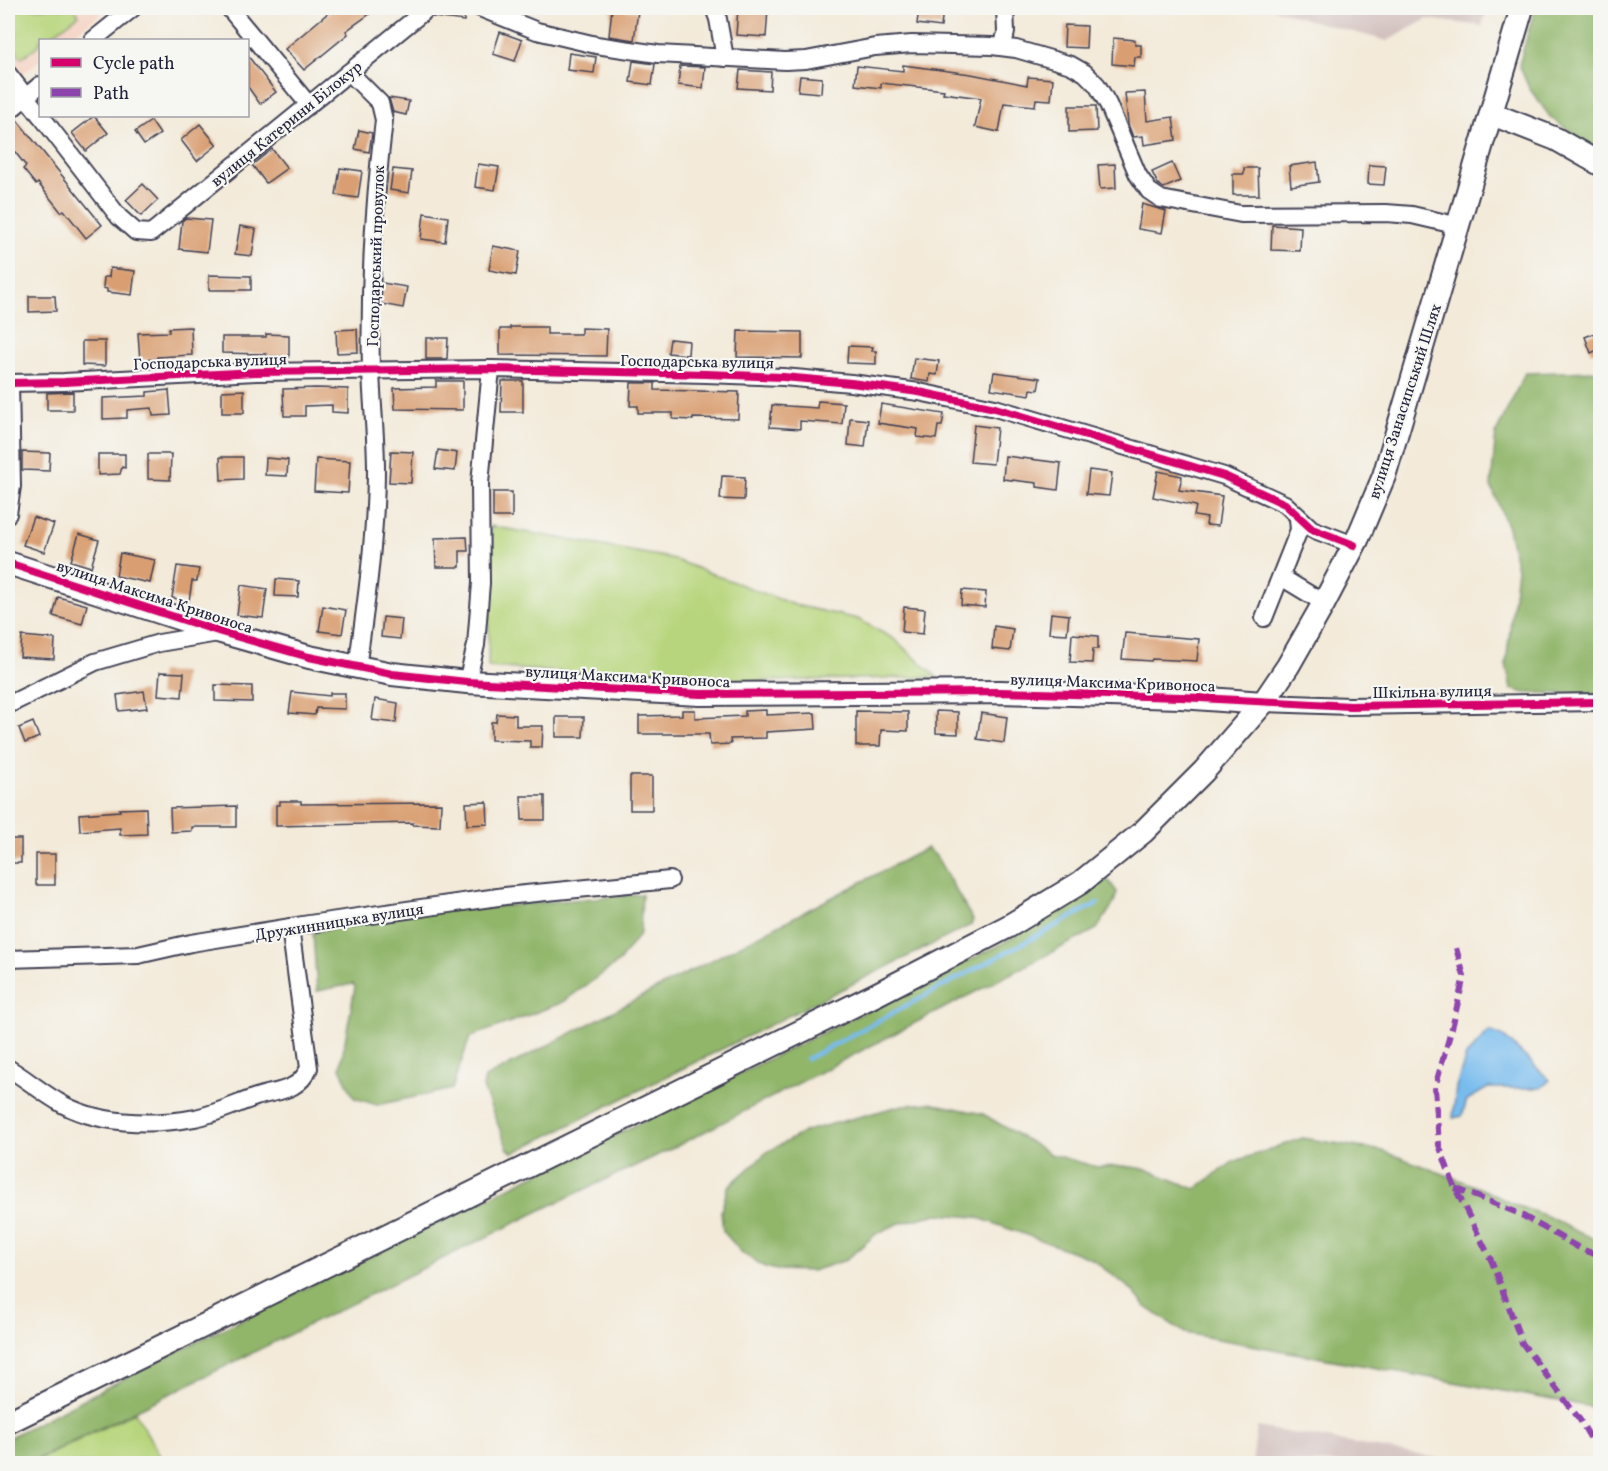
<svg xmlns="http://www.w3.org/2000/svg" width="1608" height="1471" font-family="Vollkorn,serif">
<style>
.built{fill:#f5d2c2}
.industrial{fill:#d1bfbd}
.green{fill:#b7d57b;stroke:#6c7c5b;stroke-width:1.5}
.forest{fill:#91b66b;stroke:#5a6c53;stroke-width:1.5}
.water{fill:#78bcee;stroke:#4d6f94;stroke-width:1.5}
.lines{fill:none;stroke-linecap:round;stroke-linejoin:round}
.stream{stroke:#78bcee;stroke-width:4.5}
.building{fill:#d99f72}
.street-casing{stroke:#414053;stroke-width:20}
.secondary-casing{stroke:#414053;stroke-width:26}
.street{stroke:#fff;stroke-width:16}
.secondary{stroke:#fff;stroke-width:22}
.quiet{stroke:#8e44ad;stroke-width:6;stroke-dasharray:12 6;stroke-linecap:butt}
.cycleway-casing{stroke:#f6f6f2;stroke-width:11}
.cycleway{stroke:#d6006c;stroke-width:8}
.labels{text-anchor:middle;stroke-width:4.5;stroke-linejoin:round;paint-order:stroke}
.street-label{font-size:16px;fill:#22223b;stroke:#f6f6f2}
</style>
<rect width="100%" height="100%" fill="#f6f6f2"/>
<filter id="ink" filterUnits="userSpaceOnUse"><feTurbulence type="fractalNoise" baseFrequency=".0167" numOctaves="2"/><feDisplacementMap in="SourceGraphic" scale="12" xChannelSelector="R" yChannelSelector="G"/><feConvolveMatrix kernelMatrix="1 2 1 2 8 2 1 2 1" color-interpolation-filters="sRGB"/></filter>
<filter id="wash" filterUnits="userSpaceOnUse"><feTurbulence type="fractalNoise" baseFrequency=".008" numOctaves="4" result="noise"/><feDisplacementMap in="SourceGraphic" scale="24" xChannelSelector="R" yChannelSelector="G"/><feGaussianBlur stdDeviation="1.35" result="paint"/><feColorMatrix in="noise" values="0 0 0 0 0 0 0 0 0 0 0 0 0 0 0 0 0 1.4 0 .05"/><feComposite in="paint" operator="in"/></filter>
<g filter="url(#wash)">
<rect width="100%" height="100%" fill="#f3ead9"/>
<!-- built -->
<polygon class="built" points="8,8 109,8 66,40 40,40 40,60 22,74 8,56"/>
<!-- industrial -->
<g class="industrial">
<polygon points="1272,8 1487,8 1482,26 1427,19 1387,41 1309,20"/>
<polygon points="1257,1427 1465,1463 1252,1463"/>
</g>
<!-- green -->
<g class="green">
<polygon points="8,8 74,8 79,15 45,40 40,40 40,44 21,58 8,40"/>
<polygon points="491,526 670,558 795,605 858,619 894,639 937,677 718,682 488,667"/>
<polygon points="135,1412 164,1463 30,1464"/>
</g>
<!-- forest -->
<g class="forest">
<polygon points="1535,8 1600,8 1600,152 1551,118 1529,88 1519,65"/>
<polygon points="1600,371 1600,694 1525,693 1511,689 1506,664 1517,569 1508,528 1491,486 1496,433 1525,373"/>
<polygon points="927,848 936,856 973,920 971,925 513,1153 508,1149 483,1088 485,1078"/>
<polygon points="1105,880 1109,881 1117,892 1114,903 1097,929 677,1146 543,1209 30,1463 8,1464 8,1438 176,1352 998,946"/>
<polygon points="642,894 640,933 619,962 561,1003 470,1037 452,1089 377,1105 354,1098 340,1068 355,987 353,984 317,991 313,933 384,916"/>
<polygon points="930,1103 983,1114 1050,1154 1097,1167 1123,1166 1146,1169 1195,1189 1233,1162 1303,1138 1383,1151 1480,1188 1515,1205 1547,1216 1580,1233 1600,1241 1600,1404 1597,1408 1185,1333 1146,1307 1132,1290 1090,1258 976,1217 937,1214 897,1224 876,1234 846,1260 812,1271 777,1270 765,1267 742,1253 723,1231 721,1211 728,1187 767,1152 806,1131 903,1105"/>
</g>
<!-- water -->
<polygon class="water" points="1489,1031 1504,1037 1550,1080 1541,1088 1488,1088 1467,1100 1462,1116 1453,1118 1456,1087 1466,1056"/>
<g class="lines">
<!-- stream -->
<polyline class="stream" points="807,1059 1098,903"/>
</g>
<g id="blocks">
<!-- building -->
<g class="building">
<polygon points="334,8 378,8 346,31 348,34 304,70 285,49"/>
<polygon points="438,8 466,8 464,21 433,17"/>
<polygon points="612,8 638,11 634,40 609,36"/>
<polygon points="738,8 768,8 766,37 736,35"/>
<polygon points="919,8 943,8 941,27 917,24"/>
<polygon points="1065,25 1087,26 1086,48 1064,47"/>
<polygon points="500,32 522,40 515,61 493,54"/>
<polygon points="1113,38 1135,40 1135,45 1141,45 1141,57 1135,57 1134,66 1112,64"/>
<polygon points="569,53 596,57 594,73 567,70"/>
<polygon points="248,56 276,92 260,104 248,87"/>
<polygon points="633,61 655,64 652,85 630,82"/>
<polygon points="903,65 971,74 1027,85 1028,77 1053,79 1051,100 1036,99 1035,106 1004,103 999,132 975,127 981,98 943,93 944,90 881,83 881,88 855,85 857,66 903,71"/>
<polygon points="680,66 705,67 703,88 678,85"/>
<polygon points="740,70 771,72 770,90 738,88"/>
<polygon points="800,76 822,78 821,93 798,91"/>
<polygon points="1145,92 1147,121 1173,117 1176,140 1144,145 1143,136 1133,137 1128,124 1125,93"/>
<polygon points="389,98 409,101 406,115 393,112"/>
<polygon points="1069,106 1096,106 1097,131 1069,132"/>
<polygon points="94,116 108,133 86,151 72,133"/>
<polygon points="17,120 102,225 86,238 64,210 61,212 38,183 36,185 23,169 26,166 8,143 8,128"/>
<polygon points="151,121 160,134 144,145 135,132"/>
<polygon points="200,124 217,145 197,161 181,140"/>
<polygon points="359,130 372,133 369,152 355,149"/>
<polygon points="272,149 287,168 266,183 252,165"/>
<polygon points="1317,162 1319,182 1291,186 1289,166"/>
<polygon points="1172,163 1180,181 1164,188 1158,184 1152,172"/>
<polygon points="478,164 499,167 495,190 475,187"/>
<polygon points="1115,164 1116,188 1100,189 1098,165"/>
<polygon points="1369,165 1386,166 1384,185 1368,184"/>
<polygon points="340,168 362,171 358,198 336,195"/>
<polygon points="1244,168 1258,168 1259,195 1233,195 1233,174 1244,174"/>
<polygon points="393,169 412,171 409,193 390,190"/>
<polygon points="143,184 158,200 141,216 126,200"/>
<polygon points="1142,204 1166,211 1162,233 1138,229"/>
<polygon points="424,213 448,217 445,242 421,239"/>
<polygon points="186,218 211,220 207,252 179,249 182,221"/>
<polygon points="1272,225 1301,227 1300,251 1271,250"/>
<polygon points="240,226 256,229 252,256 235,254"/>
<polygon points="493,246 520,251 516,275 489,270"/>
<polygon points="110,268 135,271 132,295 107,292 107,289 103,288 104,277 109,277"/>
<polygon points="209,275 251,276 251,290 209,290"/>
<polygon points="382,283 407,287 403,308 381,304"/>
<polygon points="29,296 55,296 56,311 29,312"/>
<polygon points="191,327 192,355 157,357 157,359 140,360 138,333 169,332 169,328"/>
<polygon points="510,327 547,327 547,334 581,334 581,328 607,329 606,356 500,355 500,329 510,329"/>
<polygon points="357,329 358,352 337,353 336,330"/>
<polygon points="738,331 802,332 802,358 737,357"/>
<polygon points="1600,331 1600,349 1591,353 1585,337"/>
<polygon points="266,334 289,335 289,357 266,356 266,354 222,353 222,337 266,337"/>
<polygon points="426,338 448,338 447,359 426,359"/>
<polygon points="670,339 689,341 688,355 668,353"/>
<polygon points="82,341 105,341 105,366 82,365"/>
<polygon points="848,346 873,347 872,351 876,351 876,364 847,363"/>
<polygon points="914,358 939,361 937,375 930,374 929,382 911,379"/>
<polygon points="994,372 1040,378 1038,390 1031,389 1030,395 991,389"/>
<polygon points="436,381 463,381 463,410 395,409 394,388 436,387"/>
<polygon points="502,381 523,381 523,412 501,412"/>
<polygon points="631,383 655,383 655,390 739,392 738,419 693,418 693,420 673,419 673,413 638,413 638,406 630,406"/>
<polygon points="316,388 348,389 348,413 332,412 332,405 305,406 305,416 284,416 283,389"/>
<polygon points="169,390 171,415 153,416 152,408 127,410 127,418 103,419 103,398 147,396 147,392"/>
<polygon points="244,390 244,413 222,413 222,391"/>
<polygon points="73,392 73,410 47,410 47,393"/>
<polygon points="818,401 844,403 842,424 800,421 800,429 770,427 772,405 817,408"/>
<polygon points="881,404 944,414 942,426 938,426 936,439 917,437 918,429 878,423"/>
<polygon points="850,418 868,420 865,447 848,445"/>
<polygon points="974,425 997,428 993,464 970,462"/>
<polygon points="438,450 457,453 455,471 435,469"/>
<polygon points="391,451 413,452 411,483 389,482"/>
<polygon points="22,452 50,453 49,471 22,470"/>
<polygon points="98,454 125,454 125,468 122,467 120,474 98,475"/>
<polygon points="148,454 171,454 170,480 148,479"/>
<polygon points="1005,456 1061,463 1058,490 1037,487 1037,483 1003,479"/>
<polygon points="220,457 243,457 243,479 221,480"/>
<polygon points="266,458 288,460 287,476 265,475"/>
<polygon points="316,459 350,461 348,493 314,491"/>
<polygon points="1089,470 1112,473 1109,496 1086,494"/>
<polygon points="1158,471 1182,476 1179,490 1222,496 1218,526 1206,525 1207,518 1194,516 1196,506 1153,497"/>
<polygon points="722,476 745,477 744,500 720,499"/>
<rect x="493" y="492" width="19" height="25"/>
<polygon points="33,517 54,524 44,552 23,545"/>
<polygon points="79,534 99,540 91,567 71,561"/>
<polygon points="467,537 468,551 460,551 460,567 436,567 435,538"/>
<polygon points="120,553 155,560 150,583 116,576"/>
<polygon points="177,566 199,569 197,581 192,581 189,601 172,598"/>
<polygon points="276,579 299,581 298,597 275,596"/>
<polygon points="241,585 267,589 263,618 237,615"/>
<polygon points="962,590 986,592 985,607 961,605"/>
<polygon points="58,597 87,605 82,624 53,616"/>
<polygon points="323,606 346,610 342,634 319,631"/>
<polygon points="904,607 925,609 923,634 902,632"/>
<polygon points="1051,613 1069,615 1067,634 1049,633"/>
<polygon points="383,617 402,619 400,639 381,637"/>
<polygon points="994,626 1013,629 1010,651 992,649"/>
<polygon points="1125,633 1199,639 1197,661 1152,659 1151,661 1122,659"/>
<polygon points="1072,634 1098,636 1098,649 1093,649 1092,663 1070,662"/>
<polygon points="22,636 55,639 54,659 20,657"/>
<polygon points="160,672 184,673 182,697 158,695"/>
<polygon points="215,685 252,686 252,702 215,701"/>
<polygon points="144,691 147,708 119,711 117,695"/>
<polygon points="292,692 330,696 330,693 345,693 345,709 316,708 315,715 289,713"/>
<polygon points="375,699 398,703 396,723 372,720"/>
<polygon points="682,710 695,710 695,718 745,716 745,711 766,710 766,715 815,713 816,729 766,732 766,738 730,739 731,744 710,745 709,734 639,734 639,716 682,715"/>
<polygon points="856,711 908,712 908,731 881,730 880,746 856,746"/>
<polygon points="936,711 958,712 958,734 936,733"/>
<polygon points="981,713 1007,717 1004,743 977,739"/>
<polygon points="497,714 516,715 516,726 543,726 542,747 530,747 530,741 491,740 491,722 496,722"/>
<polygon points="556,717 584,717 583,737 556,737"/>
<polygon points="33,722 39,737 25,743 19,728"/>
<rect x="630" y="776" width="22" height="34"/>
<polygon points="521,796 545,796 545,820 522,820"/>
<polygon points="280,801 301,801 301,804 441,803 440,826 413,825 413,823 276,826 276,805 280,805"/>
<polygon points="487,802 488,824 467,825 466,803"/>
<polygon points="236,806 236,827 192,827 192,831 171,832 170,808"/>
<polygon points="146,808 147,834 120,835 120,828 80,831 79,814 120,811 119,809"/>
<rect x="8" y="839" width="13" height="24"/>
<rect x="36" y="854" width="19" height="31"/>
</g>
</g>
</g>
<g filter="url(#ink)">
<use href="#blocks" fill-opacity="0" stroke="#414053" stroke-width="1.5"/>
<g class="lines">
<!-- street casing -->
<g class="street-casing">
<g id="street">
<polyline points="229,8 309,105"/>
<polyline points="480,8 537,31 596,45 658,54 785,61 806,60 875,47 912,44 992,46 1016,49 1071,65 1085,73 1097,85 1108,104 1138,175 1149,191 1161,199 1241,214 1386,213 1412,215 1459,226"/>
<polyline points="714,8 718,19 725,58"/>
<polyline points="93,40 133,8"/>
<polyline points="1003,46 1006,32 1005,8"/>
<path d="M349,72L380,103L384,120C374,203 369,287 371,370C372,403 376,436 376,469C376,533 366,605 357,668"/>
<polyline points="8,74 40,115"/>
<polyline points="8,112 40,85"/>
<polyline points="41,116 119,217 136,232 151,233 428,8"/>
<polyline points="8,383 64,382 256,372 491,369 706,374 783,377 851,383 919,392 995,408 1224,476 1285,504 1312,529 1354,545"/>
<polyline points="8,514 12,486 10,383"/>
<polyline points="1281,577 1324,603"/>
<polyline points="1264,618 1299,530 1298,518"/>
<polyline points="467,682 476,645 481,583 480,483 491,369"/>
<polyline points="1263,703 1350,706 1600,702"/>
<polyline points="8,705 95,662 159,643 218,633"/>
<polyline points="8,959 138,955 191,943 309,924 505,896 670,880"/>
<path d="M8,1068C25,1078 40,1091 57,1101C95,1125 152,1126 195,1118C215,1114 236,1104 256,1097C278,1090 298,1092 309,1068L290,927"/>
</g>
</g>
<!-- secondary casing -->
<g class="secondary-casing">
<g id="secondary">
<polyline points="1492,114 1556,139 1600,164"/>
<polyline points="8,563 221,632 309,657 392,674 467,682 700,694 1000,692 1181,697 1263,703"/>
<polyline points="8,1422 877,994 1009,926 1080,883 1143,832 1204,771 1263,703 1288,666 1324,603 1357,540 1384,476 1403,412 1522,8"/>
</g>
</g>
<!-- street -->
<use href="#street" class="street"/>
<!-- secondary -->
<use href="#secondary" class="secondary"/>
<!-- quiet -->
<g class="quiet">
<polyline points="1456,948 1464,976 1453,1024 1435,1087 1439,1145 1455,1188 1492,1262 1522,1343 1580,1420 1600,1455"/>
<polyline points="1455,1188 1518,1213 1581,1249 1600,1256"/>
</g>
<!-- cycleway casing -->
<g class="cycleway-casing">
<g id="cycleway">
<polyline points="8,383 64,382 256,372 491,369 706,374 783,377 851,383 919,392 995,408 1224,476 1285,504 1312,529 1354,545"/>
<polyline points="8,563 221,632 309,657 392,674 467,682 700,694 1000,692 1181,697 1350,706 1600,702"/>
</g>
</g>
<!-- cycleway -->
<use href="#cycleway" class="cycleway"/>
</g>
</g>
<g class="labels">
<!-- street labels -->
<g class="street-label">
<text transform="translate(286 123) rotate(-39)" y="6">вулиця Катерини Білокур</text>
<text transform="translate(375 256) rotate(-88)" y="6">Господарський провулок</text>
<text transform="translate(210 361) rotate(-2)" y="6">Господарська вулиця</text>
<text transform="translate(697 361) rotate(1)" y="6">Господарська вулиця</text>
<text transform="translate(1404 401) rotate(-72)" y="6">вулиця Занасипський Шлях</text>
<text transform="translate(155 596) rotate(18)" y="6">вулиця Максима Кривоноса</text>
<text transform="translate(628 676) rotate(3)" y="6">вулиця Максима Кривоноса</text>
<text transform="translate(1113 682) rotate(2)" y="6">вулиця Максима Кривоноса</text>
<text transform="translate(1432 691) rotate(-1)" y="6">Шкільна вулиця</text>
<text transform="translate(339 921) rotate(-9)" y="6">Дружинницька вулиця</text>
</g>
</g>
<!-- margin -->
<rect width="1608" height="1471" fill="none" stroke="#f6f6f2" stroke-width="30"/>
<!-- legend -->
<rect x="39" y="39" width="210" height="78" fill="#f6f6f2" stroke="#a1a1a9" stroke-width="1.5"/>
<rect x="51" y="58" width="30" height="9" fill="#d6006c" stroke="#a1a1a9" stroke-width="1.5"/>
<text x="93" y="69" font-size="18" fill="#22223b">Cycle path</text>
<rect x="51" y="88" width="30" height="9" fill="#8e44ad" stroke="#a1a1a9" stroke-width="1.5"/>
<text x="93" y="99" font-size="18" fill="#22223b">Path</text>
</svg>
